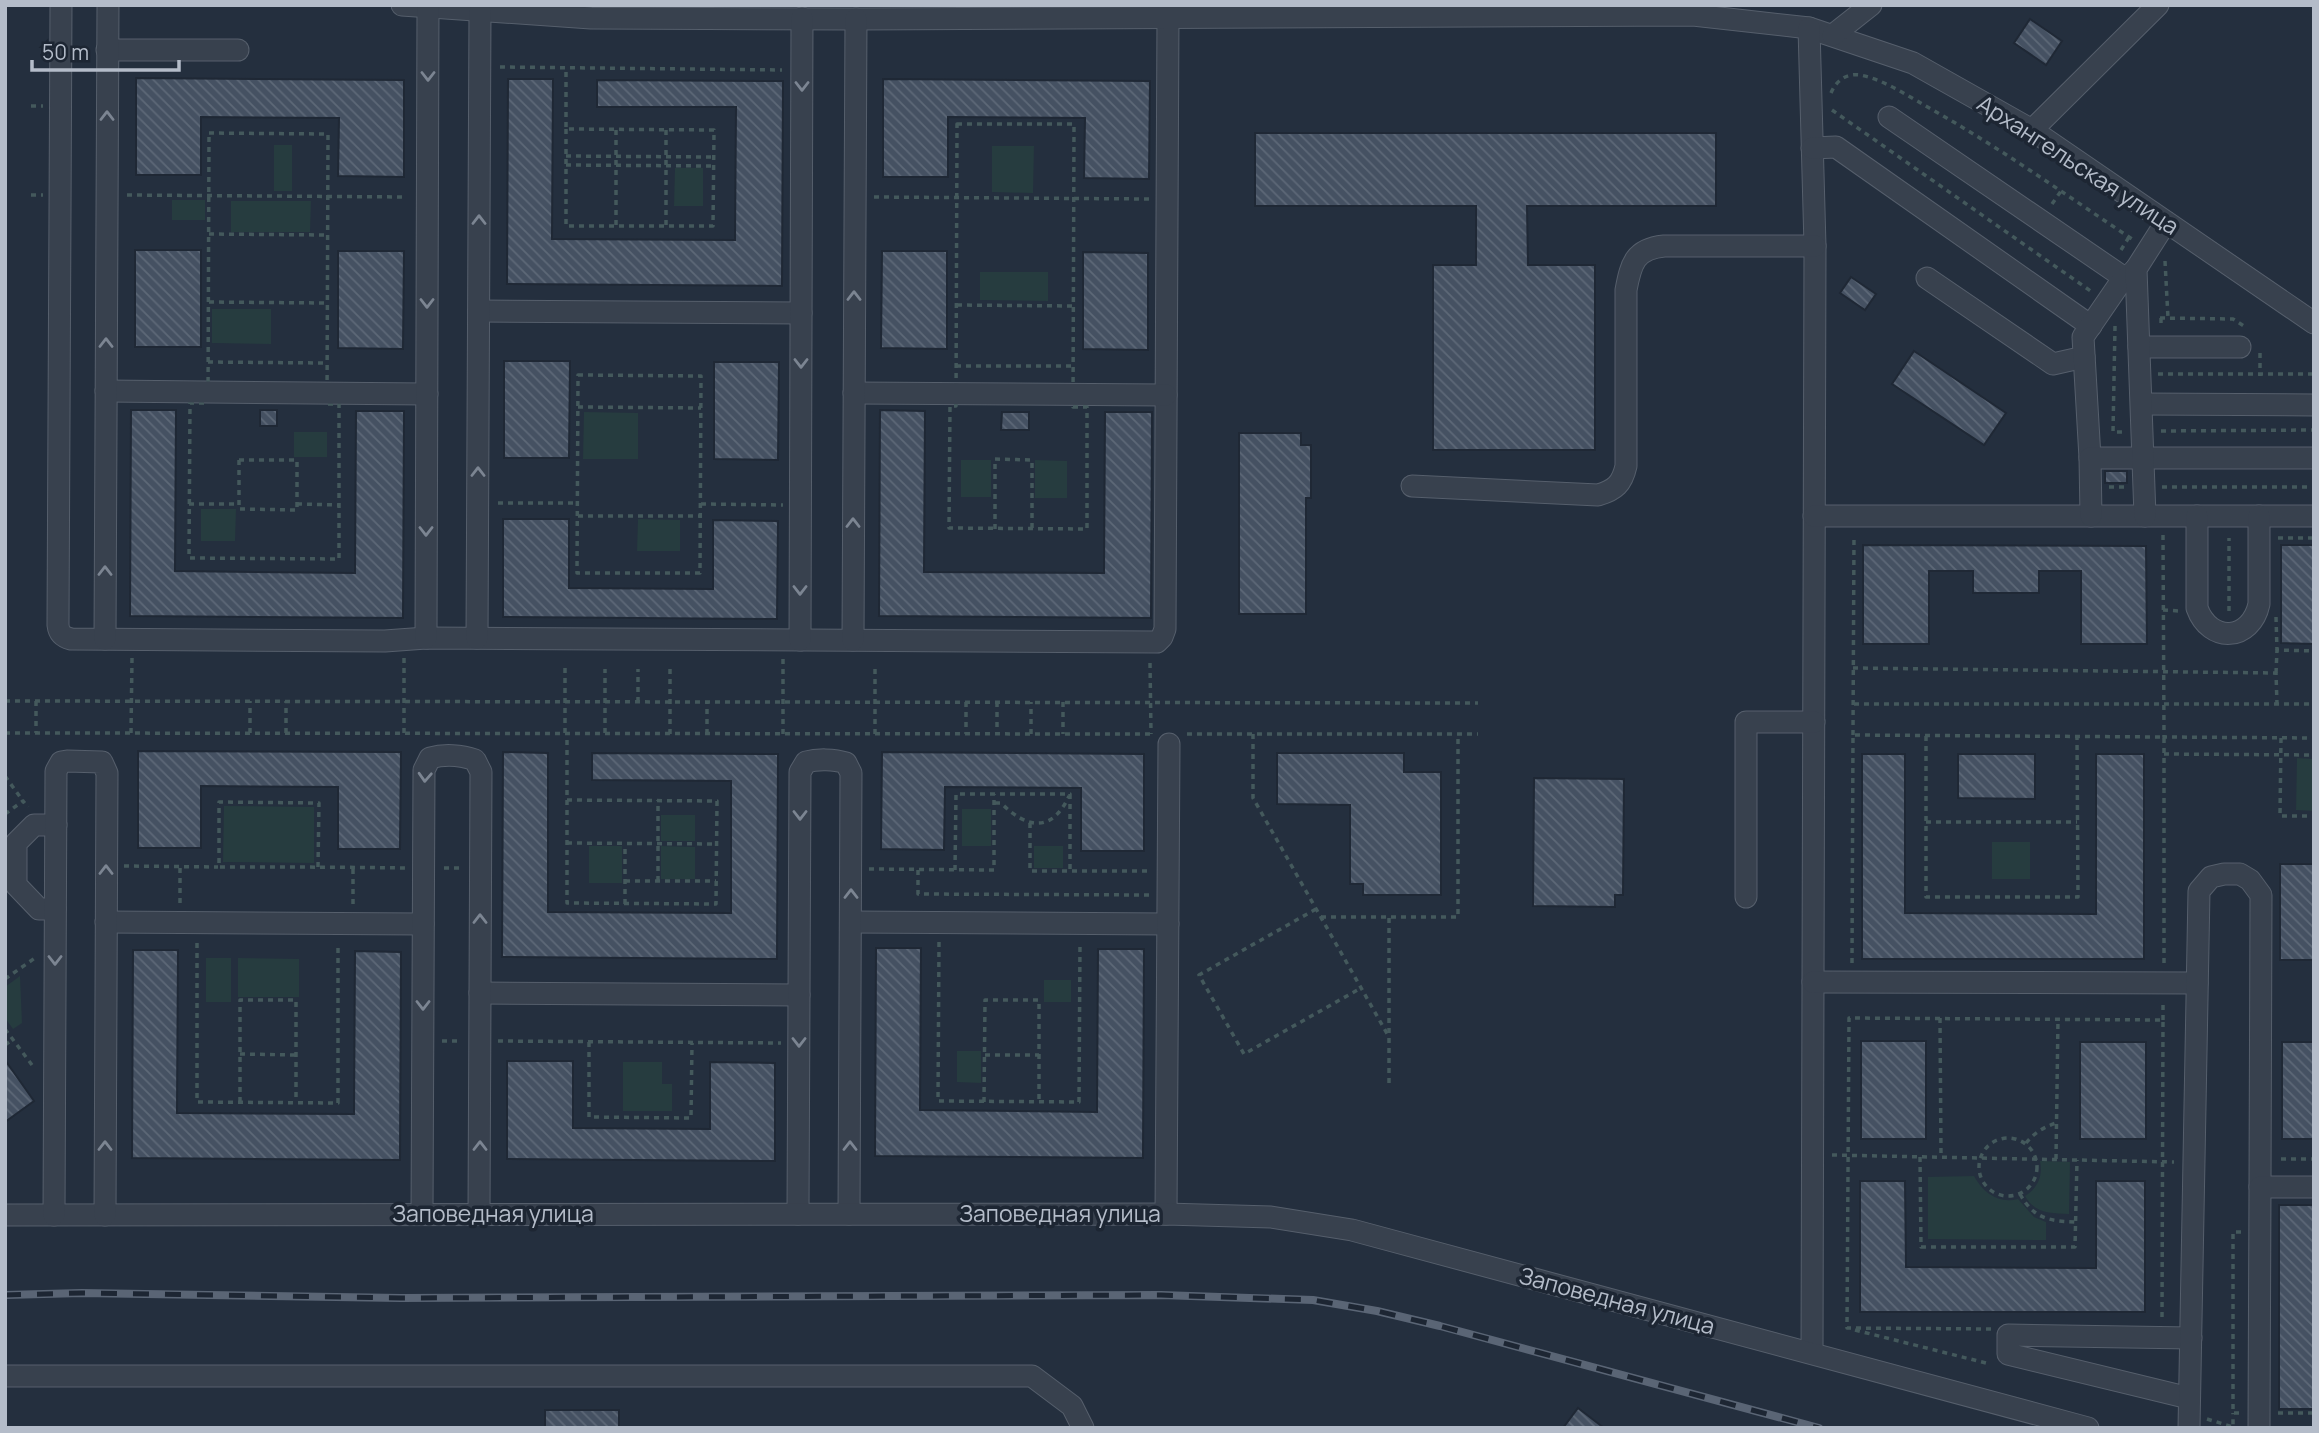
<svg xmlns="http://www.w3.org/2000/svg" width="2319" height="1433" font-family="Manrope,sans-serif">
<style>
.green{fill:#263c3f}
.building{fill:url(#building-back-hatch);stroke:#1f2835;stroke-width:2}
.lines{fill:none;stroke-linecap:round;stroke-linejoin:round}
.minor-casing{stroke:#565f6c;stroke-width:23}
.path{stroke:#44595c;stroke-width:3.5;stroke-dasharray:5 5;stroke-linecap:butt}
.minor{stroke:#38414e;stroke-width:21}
.rail-casing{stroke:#5a6575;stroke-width:8}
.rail{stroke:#1d2633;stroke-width:5;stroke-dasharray:16;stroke-linecap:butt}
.oneway{stroke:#7c8592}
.labels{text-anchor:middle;stroke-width:7;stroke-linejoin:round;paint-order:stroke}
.street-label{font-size:23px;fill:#b4bcc9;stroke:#1d2633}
</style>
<defs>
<pattern id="building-back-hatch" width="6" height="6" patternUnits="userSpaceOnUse" patternTransform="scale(1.75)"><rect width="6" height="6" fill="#455162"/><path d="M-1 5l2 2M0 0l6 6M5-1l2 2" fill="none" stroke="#5d6877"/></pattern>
</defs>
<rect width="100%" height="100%" fill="#242f3e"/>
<!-- green -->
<g class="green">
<rect x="274" y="145" width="18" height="46"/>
<polygon points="992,146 1034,146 1033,193 992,192"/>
<polygon points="675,168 703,168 703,206 674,206"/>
<rect x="172" y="200" width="33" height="20"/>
<polygon points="231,201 311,201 310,232 231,232"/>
<polygon points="980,272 1048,272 1048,301 980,300"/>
<polygon points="212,309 271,309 271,344 212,343"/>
<polygon points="584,412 638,413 638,459 583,459"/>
<rect x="294" y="432" width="33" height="25"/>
<rect x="961" y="460" width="30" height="37"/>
<polygon points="1035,460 1067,461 1067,498 1035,498"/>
<polygon points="201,509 236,509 235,541 201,541"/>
<polygon points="638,519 680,520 680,551 637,551"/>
<polygon points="2297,758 2314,759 2314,811 2296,810"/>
<polygon points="224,806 314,807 314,863 223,862"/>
<rect x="962" y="809" width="29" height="37"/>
<rect x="661" y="815" width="34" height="26"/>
<rect x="1992" y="842" width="38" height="37"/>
<rect x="589" y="846" width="33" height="37"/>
<polygon points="661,846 695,847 695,879 661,879"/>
<rect x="1034" y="846" width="29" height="22"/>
<rect x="206" y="958" width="25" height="44"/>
<polygon points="238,958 299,959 299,997 238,997"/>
<polygon points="20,976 22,1023 13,1029 5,1018 5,987"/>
<rect x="1044" y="980" width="27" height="22"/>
<polygon points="957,1051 981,1051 981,1083 957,1082"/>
<polygon points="623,1062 662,1062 662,1084 672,1084 672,1111 623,1111"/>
<path d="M2040,1161L2070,1162L2069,1214C2051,1213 2035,1214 2025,1196C2038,1188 2043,1176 2040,1161Z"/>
<path d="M1974,1176C1983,1193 1999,1204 2018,1199L2034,1217L2046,1222V1240L1928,1239V1177Z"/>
</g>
<!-- building -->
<g class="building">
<polygon points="2030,19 2062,41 2046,65 2014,43"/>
<polygon points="136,78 404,80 404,177 338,176 339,118 201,117 201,175 136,175"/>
<polygon points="508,79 553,79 552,239 735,240 736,107 597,107 597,80 783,81 782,286 507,284"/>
<polygon points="883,79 1150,81 1149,179 1084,178 1085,118 948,117 948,177 883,177"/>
<polygon points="1255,133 1716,133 1716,206 1527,206 1528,265 1595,265 1595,450 1433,450 1433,265 1476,265 1476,206 1255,206"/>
<rect x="135" y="250" width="66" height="97"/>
<polygon points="338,251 404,251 403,349 338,348"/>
<polygon points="882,251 947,251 947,349 881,348"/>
<polygon points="1083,252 1148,253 1148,350 1083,349"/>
<polygon points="1851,277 1876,294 1865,310 1840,293"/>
<polygon points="1914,351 2006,413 1984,445 1892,384"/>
<polygon points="504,361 570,361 569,458 504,458"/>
<polygon points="714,362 779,362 778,460 714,459"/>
<polygon points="131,410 176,410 175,571 355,573 356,411 404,411 403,618 130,616"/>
<rect x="260" y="410" width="17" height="16"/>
<polygon points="880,410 925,411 924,572 1104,573 1105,412 1152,412 1151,618 879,616"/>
<polygon points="1002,412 1029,412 1029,430 1001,430"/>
<polygon points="1239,433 1301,433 1301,445 1311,445 1311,498 1306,498 1306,614 1239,614"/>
<rect x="2105" y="471" width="22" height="12"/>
<polygon points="503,519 569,519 569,588 713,589 713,520 778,521 777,619 503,617"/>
<polygon points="1863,545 2146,546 2147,644 2081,644 2081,571 2039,571 2039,593 1973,593 1973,571 1929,571 1929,644 1863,644"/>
<polygon points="2281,545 2314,545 2314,644 2281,643"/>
<polygon points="138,751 401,752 400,849 338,849 338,787 201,786 201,848 138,848"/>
<polygon points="503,752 548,753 548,912 731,913 731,781 592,780 592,753 778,754 777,959 502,957"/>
<polygon points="882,752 1144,754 1144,851 1081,851 1081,788 945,787 944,850 881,849"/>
<polygon points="1277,753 1404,753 1404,772 1441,772 1441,895 1363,895 1363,884 1350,884 1350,805 1277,804"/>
<polygon points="1862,754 1905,754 1905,913 2096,914 2096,754 2144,754 2144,959 1862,959"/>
<polygon points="1958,754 2035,754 2035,799 1958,798"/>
<polygon points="1534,778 1624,779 1623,895 1615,895 1615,907 1533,906"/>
<rect x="2280" y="864" width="34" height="96"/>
<polygon points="876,948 921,948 920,1110 1097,1112 1098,949 1144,949 1143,1158 875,1156"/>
<polygon points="133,950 178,950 177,1113 354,1114 355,951 401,952 400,1160 132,1158"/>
<rect x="1861" y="1041" width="65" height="98"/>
<rect x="2080" y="1042" width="66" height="97"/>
<rect x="2282" y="1042" width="32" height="97"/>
<polygon points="5,1060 34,1101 5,1122"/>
<polygon points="507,1061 573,1061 573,1128 710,1129 710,1062 775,1063 775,1161 507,1159"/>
<polygon points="1860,1181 1905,1181 1906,1267 2096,1268 2096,1181 2145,1181 2145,1312 1860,1312"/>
<rect x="2279" y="1205" width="35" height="204"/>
<polygon points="1578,1408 1604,1428 1563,1428"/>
<rect x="545" y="1410" width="74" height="18"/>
</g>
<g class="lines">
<!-- minor casing -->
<g class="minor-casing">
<g id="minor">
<path d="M61,5L58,625C59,634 63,637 71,639L385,641L426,638L1157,642L1162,637L1165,629L1168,16"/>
<polyline points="402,5 591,18 856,19 1693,15 1809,28 1913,63 2032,130 2314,323"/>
<polyline points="1809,28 1815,246 1812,1352"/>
<polyline points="1833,35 1871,5"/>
<polyline points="107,50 238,50"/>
<polyline points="1889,117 2126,279"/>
<polyline points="2032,130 2158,5"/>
<polyline points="1812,148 1836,147 2091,326"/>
<polyline points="1927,278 2053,364 2084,357"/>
<polyline points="479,311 801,313"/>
<polyline points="2139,347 2240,347"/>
<polyline points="106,391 427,394"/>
<polyline points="854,393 1166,395"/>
<polyline points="2142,404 2314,405"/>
<polyline points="2090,458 2083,337 2118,286 2136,269"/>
<path d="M1412,486L1598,495C1615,490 1622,484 1626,466V290C1631,263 1635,249 1664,246H1815"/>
<polyline points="1814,516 2314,516"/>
<polyline points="2091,516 2090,458 2314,458"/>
<polyline points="2145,516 2136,269 2166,222"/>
<path d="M2197,516V608C2210,644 2251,641 2259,604V516"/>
<polyline points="426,638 428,8"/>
<polyline points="477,638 480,12"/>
<polyline points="105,639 108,5"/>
<polyline points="800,640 802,18"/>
<polyline points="853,640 856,19"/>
<polyline points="1746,897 1746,722 1814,722"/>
<polyline points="55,909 39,909 16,885 16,843 34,825 56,825"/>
<polyline points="106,922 423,924"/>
<polyline points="851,922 1168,924"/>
<polyline points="1813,982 2197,983"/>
<polyline points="480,993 799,995"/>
<path d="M422,1214L424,770L430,758C444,754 461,755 475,760L481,772L479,1214"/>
<path d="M798,1214L800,772L806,762C817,759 834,759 846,763L851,773L849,1214"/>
<polyline points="1166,1214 1169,744"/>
<polyline points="5,1215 1166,1214 1271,1217 1352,1230 2088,1428"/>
<polyline points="54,1215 56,771 61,762 67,761 102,762 107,773 105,1215"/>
<polyline points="5,1376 1032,1376 1072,1406 1083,1428"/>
<polyline points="2189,1398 2008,1354 2008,1335 2191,1338"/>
<polyline points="2189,1428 2199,891 2211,877 2224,874 2240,874 2250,880 2261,895 2260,1187"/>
<polyline points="2259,1428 2260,1187 2314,1187"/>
</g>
</g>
<!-- path -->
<g class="path">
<polyline points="500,67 782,70"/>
<path d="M1831,93C1836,81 1846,73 1860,75C1882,79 1905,94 1924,105C1996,145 2063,193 2132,239"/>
<polyline points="31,106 43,106"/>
<polyline points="1832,110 2092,292"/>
<polygon points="957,124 1074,124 1073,407 1087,407 1087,529 949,528 950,406 956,406"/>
<polyline points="566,129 566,226 713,226 714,130 566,129 566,69"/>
<polygon points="209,133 328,134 327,404 339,404 339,559 189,558 190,403 208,403"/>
<polyline points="566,156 714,157"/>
<polyline points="566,165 714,166"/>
<polyline points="31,195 43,195"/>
<polyline points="127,195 407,197"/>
<polyline points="874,197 1150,199"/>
<polyline points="2052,204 2061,191"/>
<polyline points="616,225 616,129"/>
<polyline points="666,225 666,129"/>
<polyline points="209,234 327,235"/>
<polyline points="2121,250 2129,237"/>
<polyline points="2165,261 2168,318"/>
<polyline points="209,302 327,303"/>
<polyline points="957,305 1073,306"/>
<polyline points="2160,318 2233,319 2247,328"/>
<polyline points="2161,318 2161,328"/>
<polyline points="2115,326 2113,432 2122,432"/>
<polyline points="2260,353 2260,376"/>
<polyline points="208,362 327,363"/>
<polyline points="956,366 1073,366"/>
<polyline points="2158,374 2314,374"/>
<polygon points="578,375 701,376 700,573 577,573"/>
<polyline points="578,407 701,408"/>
<polyline points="2161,431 2314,430"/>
<polygon points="239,460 297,460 297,510 239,509"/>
<polyline points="2109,487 2126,487"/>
<polyline points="2162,487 2314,487"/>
<polyline points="498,503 578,503"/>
<polyline points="189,504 239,504"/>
<polyline points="297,504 339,505"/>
<polyline points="701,504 783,505"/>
<polyline points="578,516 701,516"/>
<polyline points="995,529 995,459 1032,460 1032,529"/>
<polyline points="2163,535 2164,737 2314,738"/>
<polyline points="2278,538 2314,538"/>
<polyline points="2163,610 2180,611"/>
<polyline points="2229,611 2229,538"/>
<polyline points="2276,617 2277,650"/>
<polyline points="404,658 404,733"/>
<polyline points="1150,663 1151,734"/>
<polyline points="565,668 565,734"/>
<polyline points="1853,668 2276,673 2277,704"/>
<polyline points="2276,673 2277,650 2314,651"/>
<polyline points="5,701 1478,703"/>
<polyline points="36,701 36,733"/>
<polyline points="638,702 638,669"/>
<polyline points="966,702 966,734"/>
<polyline points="997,702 997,734"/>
<polyline points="1063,702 1063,734"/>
<polyline points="1854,704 2314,704"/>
<polyline points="5,733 1151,734"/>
<polyline points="131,733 132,658"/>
<polyline points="250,733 250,701"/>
<polyline points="286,733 286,701"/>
<polyline points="605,733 605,669"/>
<polyline points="670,734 670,669"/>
<polyline points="707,734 707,702"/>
<polyline points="783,734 783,659"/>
<polyline points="875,734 875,669"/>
<polyline points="1031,734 1031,702"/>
<polyline points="1187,734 1478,734"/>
<polyline points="1253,734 1253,798 1389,1037"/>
<polyline points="1853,735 1854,535"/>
<polyline points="1926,736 1926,897 2078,897 2077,737"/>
<polyline points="2281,738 2280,816 2314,816"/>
<polyline points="2164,754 2314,755"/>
<polyline points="5,776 23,801"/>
<polyline points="567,800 717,801 716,904 567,903 567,734"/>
<path d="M995,803H1001C1027,829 1052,833 1069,796"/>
<polyline points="5,814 23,801 28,807"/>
<polyline points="1926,822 2077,822"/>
<polyline points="1030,823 1030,871 1149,871"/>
<polyline points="567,843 716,844"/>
<polyline points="124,866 218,867"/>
<path d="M318,867L319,803L219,802V867C281,867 343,867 405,868"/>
<polyline points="444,868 461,868"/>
<polyline points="869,869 994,870 994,794"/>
<polyline points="918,870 918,894 1149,895"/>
<polyline points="955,870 956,794 1070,794 1070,871"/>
<polyline points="625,881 716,881"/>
<polyline points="658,881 658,800"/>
<polyline points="180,903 180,866"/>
<polyline points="353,904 353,867"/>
<polyline points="625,904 625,844"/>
<polyline points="1316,909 1199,975 1244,1054 1361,988"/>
<polyline points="1321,917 1458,917 1458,735"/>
<polyline points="1389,918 1389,1087"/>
<polyline points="939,942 938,1101 1079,1102 1080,943"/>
<polyline points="197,943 197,1102 338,1103 338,944"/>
<polyline points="1852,963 1853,735 2164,737 2164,964"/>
<polyline points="5,979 35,958"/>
<polyline points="1940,1018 1941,1156"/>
<polyline points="2163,1020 2163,1003"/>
<polyline points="5,1029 35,1069"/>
<polyline points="442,1041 459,1041"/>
<polyline points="498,1041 781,1043"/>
<polyline points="589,1042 589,1117 691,1118 692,1043"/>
<polyline points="5,1045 13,1039"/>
<polyline points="240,1054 296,1055"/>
<polyline points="985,1055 1039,1055"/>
<polyline points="240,1102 240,1000 296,1000 296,1102"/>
<polyline points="984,1102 985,1000 1039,1000 1039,1102"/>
<circle cx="2008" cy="1167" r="29"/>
<path d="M2026,1143C2034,1133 2044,1127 2056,1123"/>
<polyline points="1832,1155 2174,1162"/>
<polyline points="1920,1157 1921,1247 2075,1247 2077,1160"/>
<polyline points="2056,1159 2058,1019"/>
<polyline points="2281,1159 2314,1159"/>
<path d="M2020,1194C2034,1219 2049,1221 2076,1222"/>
<polyline points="2241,1232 2233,1232 2233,1413 2242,1413"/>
<polyline points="1991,1329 1847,1328 1849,1018 2163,1020 2162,1319"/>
<polyline points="1855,1330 1990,1364"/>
<polyline points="2278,1413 2314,1413"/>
<polyline points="2207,1419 2233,1427 2233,1413"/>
</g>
<!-- minor -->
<use href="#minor" class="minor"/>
<!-- rail casing -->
<g class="rail-casing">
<polyline id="rail" points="5,1295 82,1293 401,1298 1161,1295 1313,1300 1377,1311 1440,1326 1819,1428"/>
</g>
<!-- rail -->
<use href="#rail" class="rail"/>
</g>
<!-- one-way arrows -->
<defs><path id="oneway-chevron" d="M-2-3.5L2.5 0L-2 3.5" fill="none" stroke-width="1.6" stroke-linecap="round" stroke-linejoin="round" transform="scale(1.75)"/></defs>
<g class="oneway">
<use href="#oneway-chevron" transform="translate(428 76) rotate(90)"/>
<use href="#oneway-chevron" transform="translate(802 86) rotate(90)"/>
<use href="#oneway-chevron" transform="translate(107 116) rotate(-90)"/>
<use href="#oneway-chevron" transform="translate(479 220) rotate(-90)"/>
<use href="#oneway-chevron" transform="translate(854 296) rotate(-90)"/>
<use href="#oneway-chevron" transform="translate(427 303) rotate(90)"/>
<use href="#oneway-chevron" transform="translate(106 343) rotate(-90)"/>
<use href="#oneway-chevron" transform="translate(801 363) rotate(90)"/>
<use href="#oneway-chevron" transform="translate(478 472) rotate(-90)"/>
<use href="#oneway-chevron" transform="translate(853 523) rotate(-90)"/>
<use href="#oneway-chevron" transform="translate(426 531) rotate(90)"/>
<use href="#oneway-chevron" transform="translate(105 571) rotate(-90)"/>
<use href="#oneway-chevron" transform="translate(800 590) rotate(90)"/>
<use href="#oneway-chevron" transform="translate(425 777) rotate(93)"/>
<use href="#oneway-chevron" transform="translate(800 815) rotate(90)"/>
<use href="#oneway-chevron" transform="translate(106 870) rotate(-90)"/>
<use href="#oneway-chevron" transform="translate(851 894) rotate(-90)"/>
<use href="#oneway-chevron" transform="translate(480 919) rotate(-90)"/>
<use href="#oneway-chevron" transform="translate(55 960) rotate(90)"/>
<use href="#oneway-chevron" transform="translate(423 1005) rotate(90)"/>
<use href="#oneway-chevron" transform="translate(799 1042) rotate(90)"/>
<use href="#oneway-chevron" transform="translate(105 1146) rotate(-90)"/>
<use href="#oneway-chevron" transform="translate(480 1146) rotate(-90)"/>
<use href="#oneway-chevron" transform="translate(850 1146) rotate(-90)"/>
</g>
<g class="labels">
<!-- street labels -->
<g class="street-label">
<text transform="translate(2078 165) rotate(33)" y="8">Архангельская улица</text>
<text x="493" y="1222">Заповедная улица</text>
<text x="1060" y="1222">Заповедная улица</text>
<text transform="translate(1617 1301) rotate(15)" y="8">Заповедная улица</text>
</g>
</g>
<!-- border -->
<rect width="2319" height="1433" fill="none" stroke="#b4bcc9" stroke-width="14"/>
<!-- scale -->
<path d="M32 60v10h147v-10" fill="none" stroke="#b4bcc9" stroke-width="3.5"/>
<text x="42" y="60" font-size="21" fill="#b4bcc9" stroke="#1d2633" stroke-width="5" paint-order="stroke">50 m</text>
</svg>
